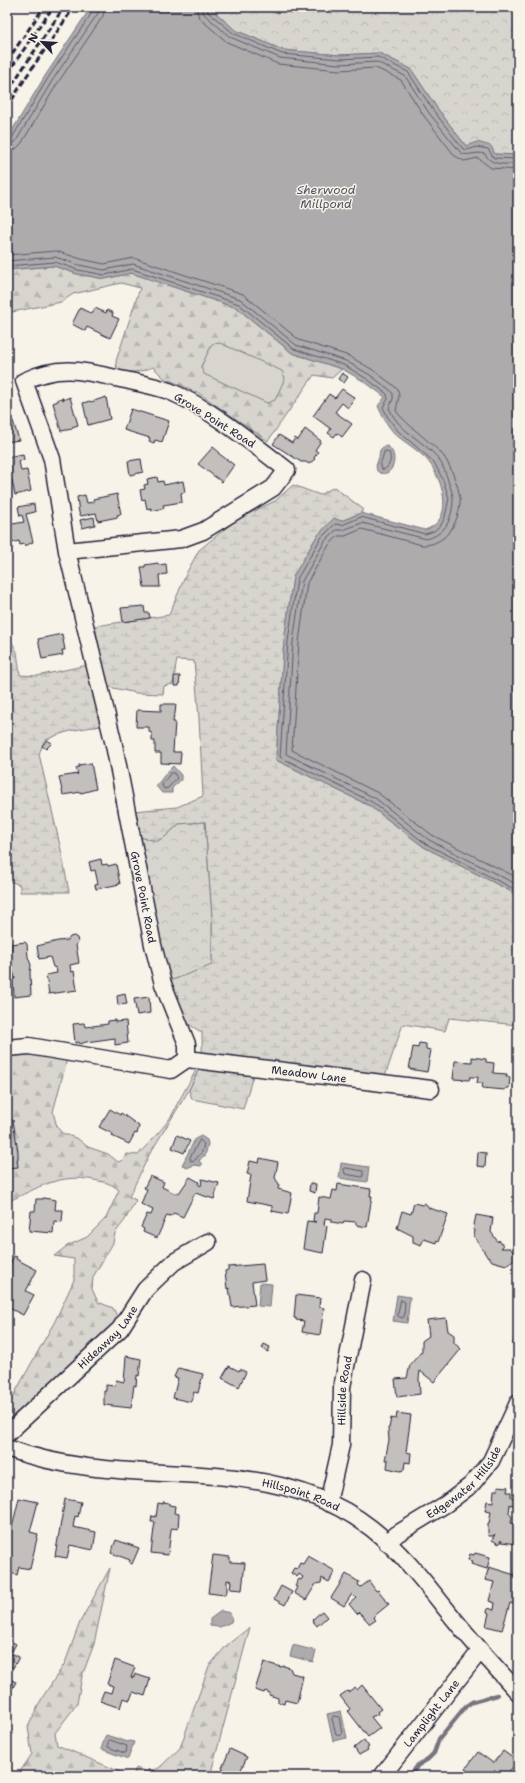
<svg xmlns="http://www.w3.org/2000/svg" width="525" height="1783" font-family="'Shantell Sans',sans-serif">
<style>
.forest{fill:url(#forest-firs);stroke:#7d7c85}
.wetland{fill:url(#wetland-marsh);stroke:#7d7c85}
.park{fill:url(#park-crowns);stroke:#7d7c85}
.garden{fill:#d8d5cf;stroke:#7d7c85}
.water{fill:#aeabad;stroke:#76747f}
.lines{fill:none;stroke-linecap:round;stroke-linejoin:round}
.shore{stroke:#5a5969;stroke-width:1}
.stream{stroke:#76747f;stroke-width:4.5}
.building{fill:#c2bfbd;stroke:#22223b}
.minor-casing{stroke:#22223b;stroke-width:19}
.minor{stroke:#f7f3e8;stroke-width:16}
.rail{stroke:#22223b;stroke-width:3;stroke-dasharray:6 3;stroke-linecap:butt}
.labels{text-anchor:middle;stroke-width:3;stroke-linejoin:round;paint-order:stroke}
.street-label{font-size:11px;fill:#22223b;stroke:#f7f3e8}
.water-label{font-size:12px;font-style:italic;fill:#535263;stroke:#f7f3e8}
</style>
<defs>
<pattern id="forest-firs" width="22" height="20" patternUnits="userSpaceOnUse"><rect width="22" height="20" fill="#d8d5cf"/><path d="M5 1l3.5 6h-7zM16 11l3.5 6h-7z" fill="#b9b7b3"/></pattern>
<pattern id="wetland-marsh" width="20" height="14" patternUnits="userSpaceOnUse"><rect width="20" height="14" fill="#d8d5cf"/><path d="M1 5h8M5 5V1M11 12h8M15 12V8" fill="none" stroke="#b9b7b3"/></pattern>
<pattern id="park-crowns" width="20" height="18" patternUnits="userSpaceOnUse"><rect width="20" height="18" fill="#d8d5cf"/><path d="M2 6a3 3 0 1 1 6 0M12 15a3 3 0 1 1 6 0" fill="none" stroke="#b9b7b3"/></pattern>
</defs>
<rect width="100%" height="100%" fill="#f7f3e8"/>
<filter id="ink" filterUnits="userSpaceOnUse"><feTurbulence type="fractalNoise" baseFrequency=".025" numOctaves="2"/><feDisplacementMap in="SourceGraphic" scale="8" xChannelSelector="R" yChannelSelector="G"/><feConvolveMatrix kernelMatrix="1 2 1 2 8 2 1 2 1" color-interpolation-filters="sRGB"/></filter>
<g filter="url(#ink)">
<!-- forest -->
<g class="forest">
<path d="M54,266L77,274L105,279L131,273L237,308L292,353L342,369L332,378L314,375L268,441L197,392L164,378L153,367C141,372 130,374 117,370L116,361L140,288L121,283L73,294L61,302L7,313V270Z"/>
<path d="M14,1052L67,1059L53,1112L57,1127L62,1133L78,1139L88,1147L108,1154L118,1162L123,1160L127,1154L138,1155C148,1143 172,1121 176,1106L195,1072V1068L201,1065L189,1090L149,1155L129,1197L136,1200L125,1220L115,1233L113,1243L93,1277L92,1289L98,1302L113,1308L120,1322L33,1407L7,1423V1407L55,1321L74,1280V1259L54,1256L67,1246L87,1237L106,1218L119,1190C111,1183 104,1182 94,1180C59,1173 38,1188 7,1202V1056Z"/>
<polygon points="110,1568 94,1644 82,1676 77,1704 55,1733 57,1745 130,1776 17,1776 32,1754 28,1727 42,1698 65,1663 80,1622"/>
<polygon points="250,1627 210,1776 133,1776 136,1768 147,1772 159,1768 180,1748 209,1666 227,1645"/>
</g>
<!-- wetland -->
<path class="wetland" d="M293,485L320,495L334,487L363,509L361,513L341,521L334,519L317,536L293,577L284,641L276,760L370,806L424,847L518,895V1025L449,1018L445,1031L403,1024L385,1076L257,1062L243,1109L192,1099L189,1090C201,1067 203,1059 202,1032C178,1021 175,1005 167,982L212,964V918L205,822L179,824L165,837L157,841L138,837L134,811L177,807L203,796L199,718L194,661L177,660C174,669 176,676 173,684L164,686L163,694L136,693L109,687L96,689L103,726C82,728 63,731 44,741L39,754L61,850L69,892H20V885L7,880V632L17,652L20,675L37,676L83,666L103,667L95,626L169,615L187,572L199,550L236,520L275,501Z"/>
<!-- park -->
<g class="park">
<polygon points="209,7 518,7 518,155 495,154 466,146 437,108 411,69 379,53 340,55 283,50 235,30"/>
<polygon points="205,822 212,918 212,965 167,982 138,837 157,841 165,837 179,824"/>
</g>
<!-- garden -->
<polygon class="garden" points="220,343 282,371 285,378 275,400 267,403 204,374 201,367 212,344"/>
<!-- water -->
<g class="water">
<path d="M91,7H209L235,30L283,50L340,55L379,53L411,69L437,108L466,146L477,142L491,146L495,154L518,155V895L424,847L370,806L276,760L284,641L293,577L317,536L334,518L341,521L361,513L425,530C454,520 444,485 431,465C423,453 407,444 396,435C388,427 382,416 378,406L385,397L365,382L342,369L292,353L237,308L131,273L105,279L77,274L54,266L7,270V139L45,76Z"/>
<path d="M387,446C401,454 392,482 377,471L376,466L379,457L380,450L383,447Z"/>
<path d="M173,766L181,775V780L172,788V793H162L156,786C162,779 166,772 173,766Z"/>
<polygon points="201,1136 207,1140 208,1144 205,1156 203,1156 199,1161 202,1164 201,1166 194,1165 187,1168 182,1165 195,1139"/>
<polygon points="341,1163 369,1167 367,1182 339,1178"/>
<polygon points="260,1283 272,1284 270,1307 258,1306"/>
<polygon points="397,1295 410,1297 407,1323 393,1321"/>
<polygon points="221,1611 230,1613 232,1618 231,1622 220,1627 210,1626 210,1619"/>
<polygon points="293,1645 316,1651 313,1662 290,1656"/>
<polygon points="341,1711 347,1738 333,1741 327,1714"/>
<polygon points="106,1735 128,1742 129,1741 134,1742 128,1759 101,1749"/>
</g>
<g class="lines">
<!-- shore -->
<g class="shore">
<polyline points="196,7 199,18 227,42 278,64 339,70 376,68 401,80 424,116 455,156 464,161 478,158 491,168 518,170"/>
<path d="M202,7L204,14L230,37L280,58L339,64L377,62L405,76L429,113L461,153C469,157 475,151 485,154C491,166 505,164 518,164"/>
<polyline points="207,7 208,12 233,33 282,54 340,59 378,57 408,72 433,110 463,149 467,150 477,147 488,149 494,158 518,159"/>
<polyline points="7,140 12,138 48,78 93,11 94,7"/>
<polyline points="7,145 12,145 16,141 52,81 98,13 99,7"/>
<polyline points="7,151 16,149 21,144 57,84 103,16 105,7"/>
<path d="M7,255L56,251L81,259L104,264L134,258L243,294L299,340L349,356L373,370L393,385L398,390L399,396L396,411C409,427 426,438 441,453C449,461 459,487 460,498C461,507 457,520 452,528C446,538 434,546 422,545L362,529L345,536H338L329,545L307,583L299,642L292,750L378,793L432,835L518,878"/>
<path d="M7,261L55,257L79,265L104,270L133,264L240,299L296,345L346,361L370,375L390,390L393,394V399L389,408C398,431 423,440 438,458C443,465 447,476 449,484C454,496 454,500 451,514C448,527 440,535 427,539L362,523L343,530H336L325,541L302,581L293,642L286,754L375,798L429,840L518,885"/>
<polyline points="7,266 55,262 78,270 105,275 132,269 239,304 294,349 344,365 367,379 387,394 388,399 383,407 387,416 398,431 434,462 443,480 449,498 445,517 441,525 434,531 425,534 361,517 342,525 335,524 321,538 297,579 288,641 280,757 372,802 426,844 518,891"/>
<path d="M385,451L389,452C392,459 390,467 383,470L380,466Z"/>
<polygon points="171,773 174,773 177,778 168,788 164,789 162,785"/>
<polygon points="200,1140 204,1144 202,1152 195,1160 191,1161 190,1158"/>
<polygon points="346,1168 363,1171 363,1176 362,1177 345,1174 344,1169"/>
<polygon points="401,1300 405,1302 404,1317 402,1318 398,1316"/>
<polygon points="334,1716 339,1717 342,1733 341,1735 336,1734 332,1719"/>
<polygon points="110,1740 127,1746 126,1753 124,1753 108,1747 108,1742"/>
</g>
<!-- stream -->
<polyline class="stream" points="410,1776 418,1765 428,1759 434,1753 439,1739 466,1706 472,1702 497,1695"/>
</g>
<!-- building -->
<g class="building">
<polygon points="80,308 92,314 95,308 106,313 107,310 113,313 112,316 119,319 110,338 87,327 85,331 72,324"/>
<polygon points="342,373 348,377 344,383 338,379"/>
<polygon points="342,389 355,398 348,408 342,403 335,412 352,424 342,437 337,433 334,437 328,433 331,429 313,416 329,394 335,398"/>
<polygon points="70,397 78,425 72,427 72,429 61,431 53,403 58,401 58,399 63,398 63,400"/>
<polygon points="106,397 110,419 88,425 83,403 90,401 91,402"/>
<polygon points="131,409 169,421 162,442 155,440 154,443 149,441 150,438 124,430"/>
<polygon points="13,421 19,440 7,442 7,423"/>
<polygon points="305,429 321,441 315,450 318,452 314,458 315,459 309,464 306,462 301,462 273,444 279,435 292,443 295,438 298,440"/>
<polygon points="213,447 219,452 218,453 234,465 222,482 198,464"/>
<polygon points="23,454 24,460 19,461 21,471 27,470 31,491 15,495 12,480 7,481 7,457"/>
<polygon points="141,459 143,472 130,475 128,461"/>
<polygon points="157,477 158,482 163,481 164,485 183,481 185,492 181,493 182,502 163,505 164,508 152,511 151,508 147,509 145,499 142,500 140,490 145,489 144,485 148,484 147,479"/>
<polygon points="117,494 121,514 117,515 118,517 98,521 96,513 81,516 79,513 77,497 85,495 87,503 94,502 93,499"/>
<polygon points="34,504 35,512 26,514 33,542 25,546 24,544 20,545 19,541 7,544 7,525 24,522 22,515 20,516 18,507"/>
<polygon points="94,517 95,525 82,528 80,520"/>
<polygon points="158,563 158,565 166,564 167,574 159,575 160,587 144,587 141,567 145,567 145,565"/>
<polygon points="144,606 145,613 149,613 150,618 123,622 121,608"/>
<polygon points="62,634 65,650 62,650 63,655 42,659 38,639"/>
<polygon points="174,676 180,676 179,686 174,686"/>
<polygon points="161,704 176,704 175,714 174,714 173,722 175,722 173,752 181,752 180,764 161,763 161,753 155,753 155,741 152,741 152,733 149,732 149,727 136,727 137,710 161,711"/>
<polygon points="47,740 52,743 46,749 42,746"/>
<polygon points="91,763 96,789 81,793 81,792 63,795 59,777 78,774 76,768 79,767 79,765"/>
<polygon points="101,859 102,865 107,864 108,866 116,864 120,884 96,889 95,885 98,884 95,870 91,871 89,862"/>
<polygon points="74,936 77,938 78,942 76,945 79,963 70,965 71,972 74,971 77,990 49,994 46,975 57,973 56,968 53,967 50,957 39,959 37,946 58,941 68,940 70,937"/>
<polygon points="25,942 27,944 28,957 31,965 30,973 31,995 14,997 13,979 15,979 14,974 13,972 7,973 7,951 11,950 11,944"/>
<polygon points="125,994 127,1004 118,1005 117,996"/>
<polygon points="149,997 150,1013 137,1015 134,999"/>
<polygon points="115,1020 115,1022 126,1021 128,1043 115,1045 115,1038 86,1042 80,1044 79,1042 75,1043 73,1024 84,1023 85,1027 108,1024 108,1021"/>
<polygon points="419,1043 426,1044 426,1049 431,1050 427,1072 409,1069 413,1047 418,1048"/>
<polygon points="472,1057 486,1059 486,1062 494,1063 493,1073 507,1074 506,1077 510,1077 509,1088 506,1088 505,1090 482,1088 483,1083 477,1083 478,1077 470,1077 469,1080 453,1079 455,1061 472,1062"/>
<polygon points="110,1109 120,1115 121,1113 139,1126 137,1134 135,1133 129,1144 112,1136 113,1134 99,1127"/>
<polygon points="13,1120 18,1152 18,1159 17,1159 18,1167 8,1168 7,1121"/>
<polygon points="177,1135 190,1141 184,1153 172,1148"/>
<polygon points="478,1152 486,1153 485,1167 477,1166"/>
<polygon points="260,1158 278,1162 275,1178 279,1184 278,1189 292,1193 288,1214 272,1211 272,1206 247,1201 251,1175 247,1174 250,1161 259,1163"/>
<polygon points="150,1176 164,1182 162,1187 176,1194 177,1192 179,1193 190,1177 199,1182 198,1184 201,1186 202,1179 219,1183 214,1199 195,1193 183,1217 174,1213 170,1216 167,1215 157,1238 143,1232 144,1229 141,1227 147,1214 151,1215 153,1210 141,1204 147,1189 144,1188"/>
<polygon points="310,1183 316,1184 315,1193 309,1191"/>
<polygon points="338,1184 371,1189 370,1196 372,1196 367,1227 356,1225 356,1222 344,1221 343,1224 332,1222 332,1219 325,1218 324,1225 327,1226 323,1253 303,1249 307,1221 316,1222 313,1221 314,1213 317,1213 319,1197 331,1199 333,1190 337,1191"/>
<polygon points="43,1198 56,1200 55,1210 63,1210 62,1222 54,1221 53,1233 29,1231 31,1211 35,1211 36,1199 43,1199"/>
<polygon points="414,1203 422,1205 425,1203 429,1208 448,1214 438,1242 436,1241 436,1243 424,1239 421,1245 413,1242 413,1236 397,1228 402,1211 411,1214"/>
<polygon points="476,1215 493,1218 491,1232 498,1242 499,1240 503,1246 501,1248 510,1248 518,1257 506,1265 492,1261 489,1257 488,1258 474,1236 475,1230 473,1230"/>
<polygon points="14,1256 17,1257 16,1259 37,1270 26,1291 34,1295 23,1315 7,1307 7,1270"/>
<polygon points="263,1264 265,1280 252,1282 255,1305 232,1307 229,1288 227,1289 225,1271 228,1270 228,1267"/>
<polygon points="296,1295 320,1298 319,1307 324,1308 320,1335 302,1332 304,1321 296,1320 296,1318 294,1318"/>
<polygon points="446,1318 448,1331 454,1335 454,1343 461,1349 434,1382 420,1371 419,1378 420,1394 397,1397 395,1379 407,1378 410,1365 422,1351 422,1341 429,1336 427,1320"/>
<polygon points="518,1323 518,1345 513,1344"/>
<polygon points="264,1344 270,1347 268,1352 262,1348"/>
<polygon points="126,1356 141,1359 139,1376 137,1375 136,1386 134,1385 131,1408 104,1405 104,1391 106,1391 106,1385 115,1386 116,1380 124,1382"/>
<polygon points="229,1366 239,1371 240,1369 246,1372 239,1387 222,1378"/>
<polygon points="178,1368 203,1374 198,1393 194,1392 191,1402 173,1398 178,1378 174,1377"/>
<polygon points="397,1413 411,1415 406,1452 411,1453 410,1463 405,1462 404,1470 400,1471 387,1468 388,1460 385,1460 389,1440 388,1428 389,1428 391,1418 396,1419"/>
<polygon points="498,1486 508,1487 507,1492 511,1492 511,1497 516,1498 518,1496 518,1507 510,1504 509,1513 512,1517 511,1523 518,1524 518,1544 501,1542 501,1540 499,1544 492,1540 495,1534 493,1536 489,1536 488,1533 488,1523 489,1523 491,1512 485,1511 487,1501 493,1502 494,1490 498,1490"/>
<polygon points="19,1498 38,1502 30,1532 38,1534 30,1569 19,1567 17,1575 7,1572 7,1539 12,1528"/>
<polygon points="65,1499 81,1502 78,1517 75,1516 73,1527 96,1532 93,1550 70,1545 67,1558 55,1556"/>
<polygon points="163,1502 169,1503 169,1505 175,1506 174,1513 179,1514 178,1529 172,1528 171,1530 168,1555 151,1553 154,1528 155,1522 151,1522 152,1516 156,1517 158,1503 163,1504"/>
<polygon points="116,1540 139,1548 132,1564 129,1563 130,1560 111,1553"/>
<polygon points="475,1553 490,1557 487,1569 471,1564 472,1561 468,1560 470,1554 474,1555"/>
<polygon points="213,1555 230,1557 230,1562 245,1563 242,1590 230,1589 231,1581 227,1580 227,1591 225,1595 208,1593"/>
<polygon points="308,1556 335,1571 329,1582 322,1578 321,1583 316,1584 306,1600 294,1593 297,1587 295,1586 299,1579 301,1580 303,1577 299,1574 297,1577 291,1573 294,1568 297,1569 300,1563 303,1564"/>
<polygon points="489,1567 518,1576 518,1605 510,1603 502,1630 486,1626 489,1613 487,1612 488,1608 494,1610 495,1603 489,1601 494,1582 485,1580"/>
<polygon points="346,1574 359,1582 358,1585 361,1587 369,1581 376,1591 378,1590 389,1604 373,1617 376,1620 370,1624 359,1612 357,1614 349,1604 356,1598 352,1594 344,1606 331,1598"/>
<polygon points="281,1586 292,1592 285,1605 274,1599"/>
<polygon points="322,1611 327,1617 317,1626 312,1620"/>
<polygon points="7,1639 16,1644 11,1653 19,1657 13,1668 7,1664"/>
<polygon points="115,1660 134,1667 135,1668 131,1677 133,1678 135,1674 150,1679 145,1696 133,1692 130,1700 123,1698 120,1708 100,1701 104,1691 111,1693 113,1686 107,1684"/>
<polygon points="264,1662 281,1667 284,1666 290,1668 292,1673 303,1676 297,1703 285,1700 284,1704 278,1702 278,1698 269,1695 270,1693 265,1691 264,1693 255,1690"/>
<polygon points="7,1678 16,1682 11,1691 7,1689"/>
<polygon points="362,1685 381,1709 377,1712 378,1714 371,1717 380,1728 368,1737 348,1711 350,1709 340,1696 347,1691 348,1692 355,1687 357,1690"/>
<polygon points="364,1740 369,1747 367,1748 368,1750 359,1755 354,1748"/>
<polygon points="230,1749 247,1757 238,1776 221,1776 224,1769 222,1768"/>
<polygon points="503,1751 517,1761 506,1776 461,1775 478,1752 493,1763"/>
<polygon points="149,1769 155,1771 153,1776 146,1776"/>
<polygon points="249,1771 261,1776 247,1776"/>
</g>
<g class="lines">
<!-- minor casing -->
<g class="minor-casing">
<g id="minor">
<path id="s1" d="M67,551L181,539L203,531L273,488L287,470C252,443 210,408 169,391C152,385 133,382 116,378C81,370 58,365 24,381L52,459L67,551L114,745L153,945L163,984L187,1044V1059"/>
<polyline points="7,1048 29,1046 171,1070 187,1059"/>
<path id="s2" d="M187,1059L431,1089"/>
<path id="s3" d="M7,1434L120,1329L145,1290L151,1284L174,1262L208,1242"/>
<path id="s4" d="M7,1448C74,1473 146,1471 216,1476C270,1480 327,1494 371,1528C403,1553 429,1588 454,1619C475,1645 496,1668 518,1692"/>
<path id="s5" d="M328,1503L341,1445L342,1387L363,1280"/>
<path id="s6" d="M387,1543L397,1534L446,1504L471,1485L491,1461L518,1403"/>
<path id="s7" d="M382,1776L480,1651"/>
</g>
</g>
<!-- minor -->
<use href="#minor" class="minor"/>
<!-- rail -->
<g class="rail">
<polyline points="7,61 44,7"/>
<polyline points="7,74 53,7"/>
<polyline points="7,92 64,7"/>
<polyline points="7,108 26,77 74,7"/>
</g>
</g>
</g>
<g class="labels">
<!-- street labels -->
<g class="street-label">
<text transform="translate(215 420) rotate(32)" y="4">Grove Point Road</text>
<text dy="4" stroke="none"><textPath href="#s1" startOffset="1065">Grove Point Road</textPath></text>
<text dy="4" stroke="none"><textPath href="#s2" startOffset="123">Meadow Lane</textPath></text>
<text dy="4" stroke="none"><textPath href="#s3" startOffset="140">Hideaway Lane</textPath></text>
<text dy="4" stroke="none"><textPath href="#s5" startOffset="114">Hillside Road</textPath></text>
<text dy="4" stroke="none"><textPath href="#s6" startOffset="99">Edgewater Hillside</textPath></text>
<text dy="4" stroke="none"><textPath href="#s4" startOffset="299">Hillspoint Road</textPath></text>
<text dy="4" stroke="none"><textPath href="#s7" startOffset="80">Lamplight Lane</textPath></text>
</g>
<!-- water labels -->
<g class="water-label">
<text x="326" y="194">Sherwood<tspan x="326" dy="14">Millpond</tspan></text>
</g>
</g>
<!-- margin -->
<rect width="525" height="1783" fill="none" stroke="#f7f3e8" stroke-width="24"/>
<rect x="12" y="12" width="501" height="1759" fill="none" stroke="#22223b" stroke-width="1.5" filter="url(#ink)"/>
<!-- north arrow -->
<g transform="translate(42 42) rotate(295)" stroke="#f7f3e8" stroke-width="3" paint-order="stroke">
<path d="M0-3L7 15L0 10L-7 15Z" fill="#22223b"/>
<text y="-6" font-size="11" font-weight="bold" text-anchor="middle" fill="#22223b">N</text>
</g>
</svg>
